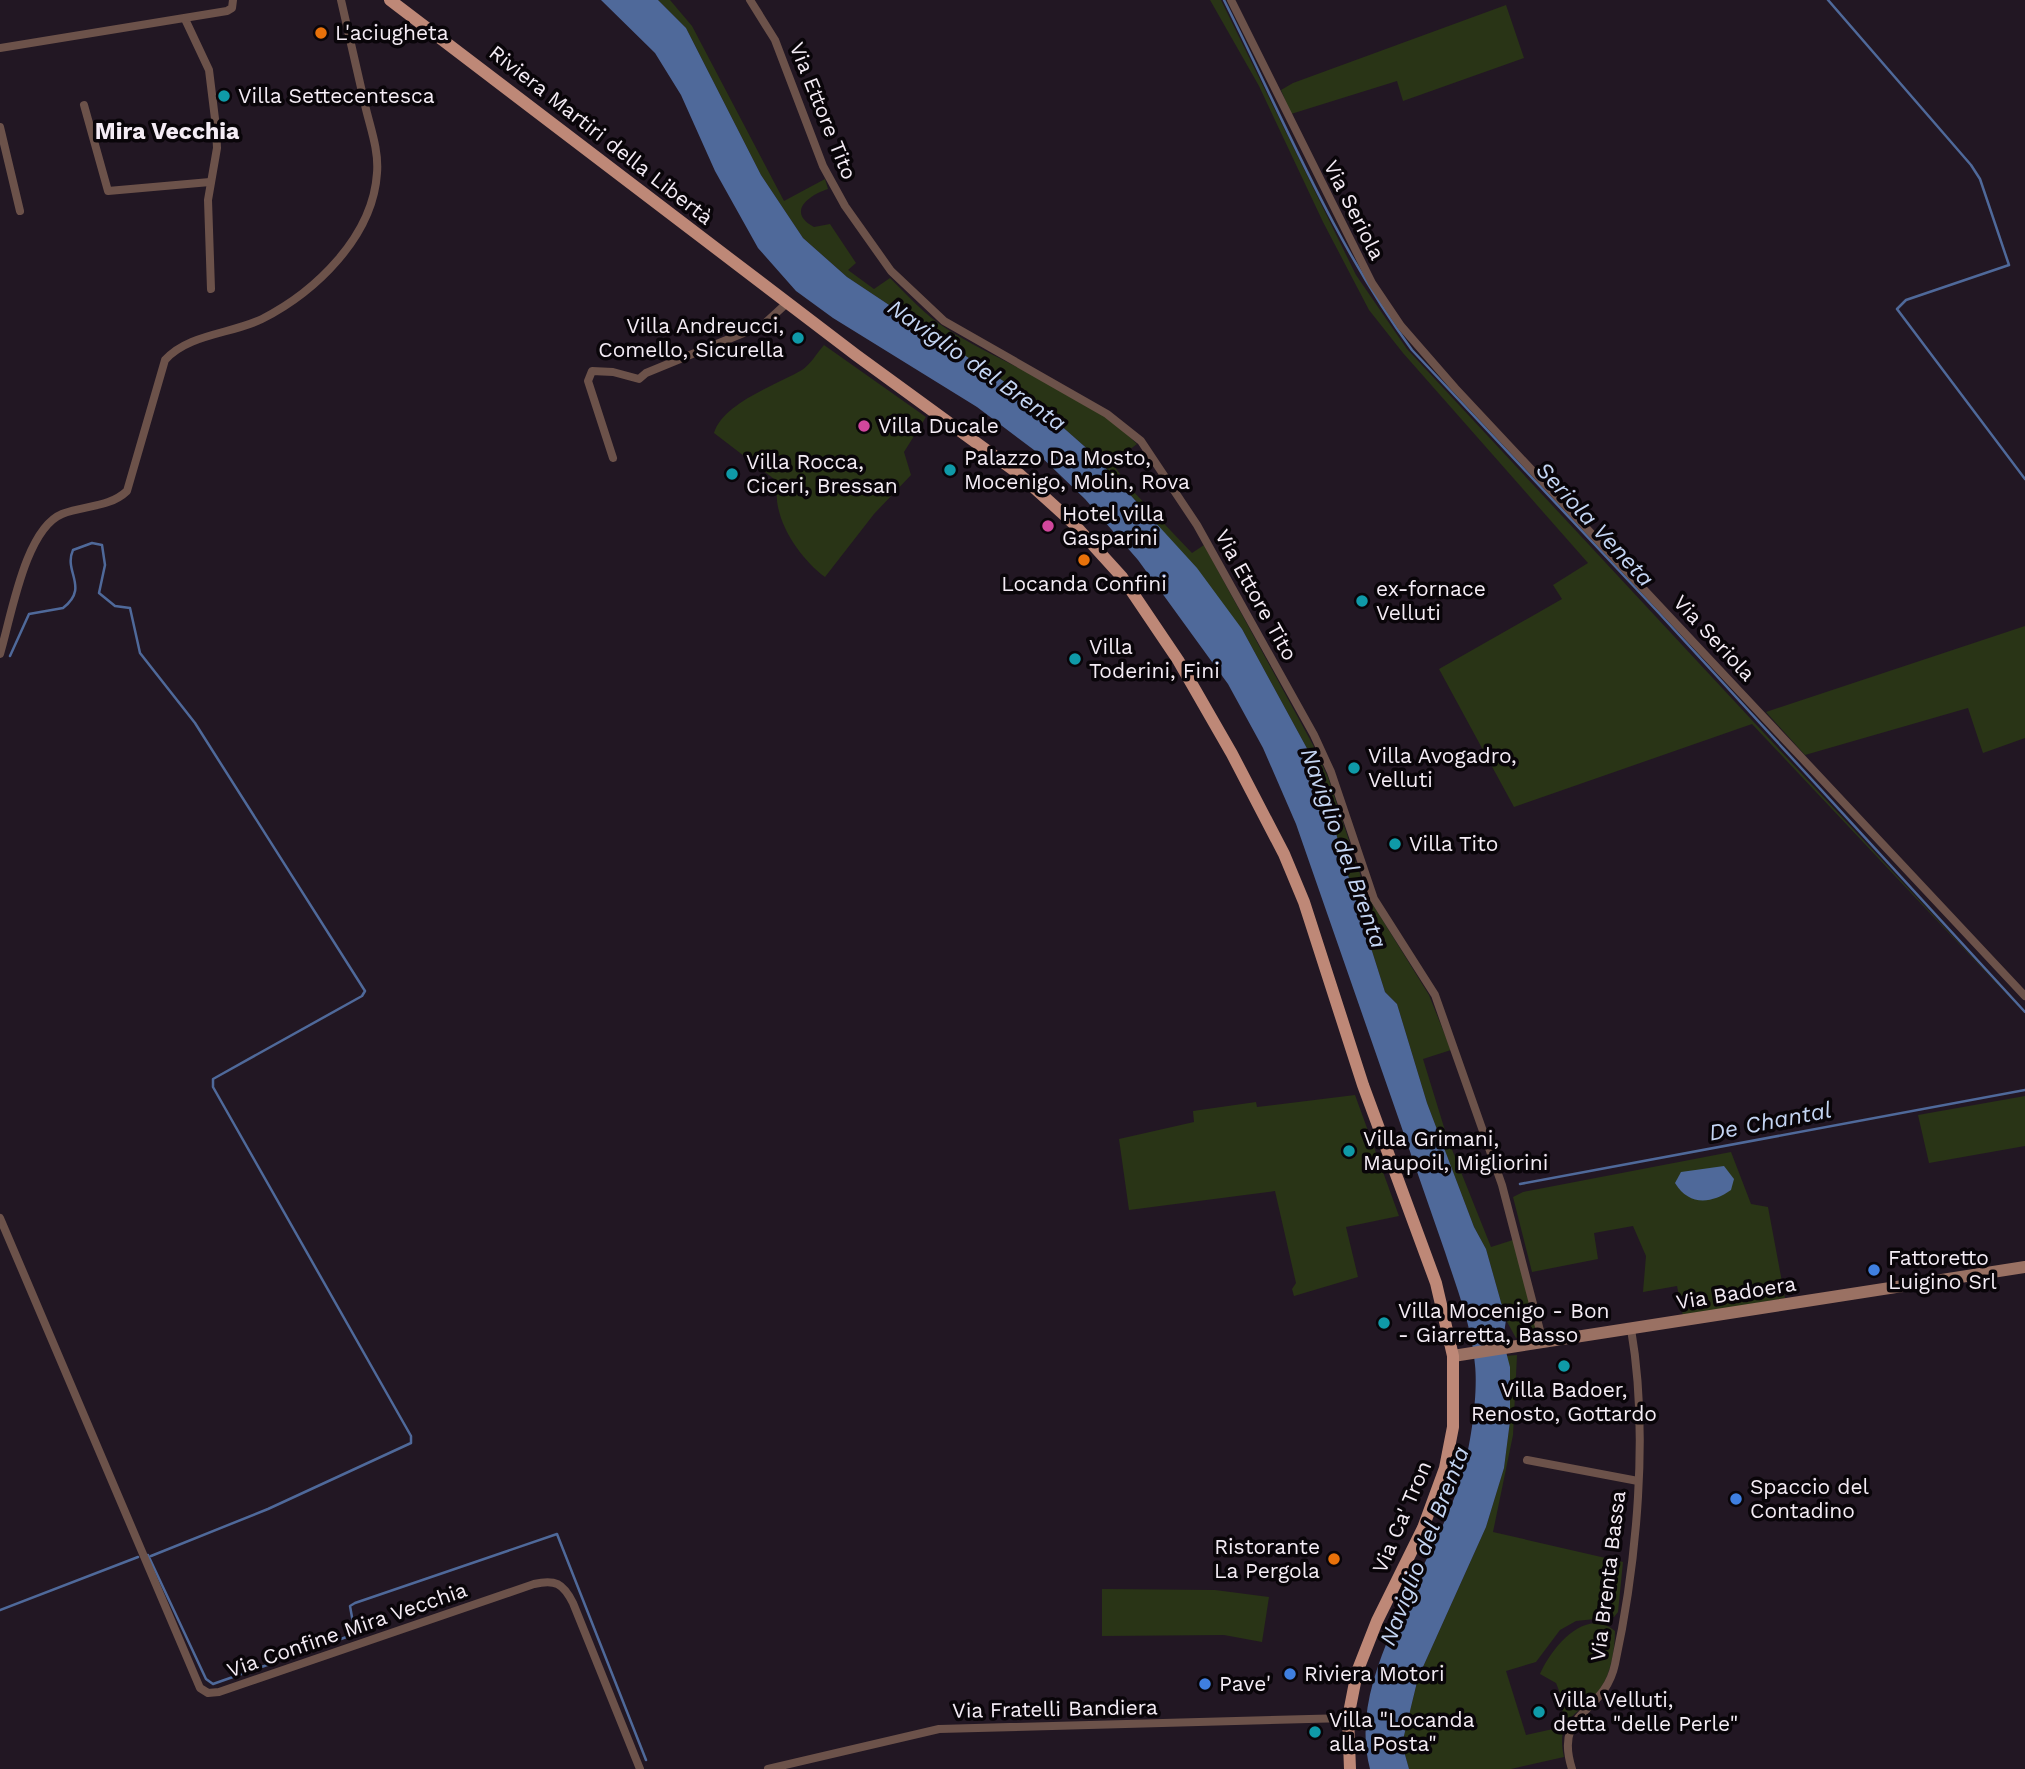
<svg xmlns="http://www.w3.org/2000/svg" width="2025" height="1769" font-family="'Work Sans',sans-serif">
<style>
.green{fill:#293416}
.water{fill:#4f699a}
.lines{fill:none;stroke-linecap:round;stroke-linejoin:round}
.stream{stroke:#4f699a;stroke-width:2.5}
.street{stroke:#6c524a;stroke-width:8}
.secondary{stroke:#9a7163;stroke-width:12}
.primary{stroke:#be8877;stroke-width:12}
.food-dot{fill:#e8710a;stroke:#090509;stroke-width:2.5}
.culture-dot{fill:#0f9aa8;stroke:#090509;stroke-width:2.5}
.hotel-dot{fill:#d1479c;stroke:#090509;stroke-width:2.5}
.shop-dot{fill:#3f7fe0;stroke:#090509;stroke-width:2.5}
.labels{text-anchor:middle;stroke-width:7;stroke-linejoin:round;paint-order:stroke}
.poi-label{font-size:21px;fill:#f4ecf5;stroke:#090509;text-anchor:start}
.street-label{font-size:21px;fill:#f4ecf5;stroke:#090509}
.neighbourhood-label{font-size:23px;font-weight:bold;fill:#f4ecf5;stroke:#090509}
.water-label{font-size:23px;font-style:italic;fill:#c4d5f3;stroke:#090509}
</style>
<rect width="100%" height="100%" fill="#221723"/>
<!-- green -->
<g class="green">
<path d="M658,0H670L692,26L784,201L825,179L828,189C809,195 786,212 814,227L830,224L856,263L848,270L874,289L890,278C908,296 925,315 947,329C1008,368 1085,391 1137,444L1112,463L1130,488L1192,553L1204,545L1313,745L1328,777L1367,895L1429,995L1451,1050L1423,1059L1447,1137L1491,1247L1513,1240L1536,1327L1531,1335L1516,1338L1506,1320L1486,1249L1474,1227L1427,1103L1397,1004L1385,992L1341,853L1322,776L1242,629L1138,503L1092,453L1032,400L847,277L803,238L761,175L686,28Z"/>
<polygon points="1210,0 1221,0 1356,275 1407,349 2025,1014 1752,724 1514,807 1439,669 1562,599 1553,585 1588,563 1403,353 1369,310 1323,222 1259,86"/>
<polygon points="1506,5 1524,58 1403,101 1397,81 1291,114 1281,90 1293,83"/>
<path d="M824,345L926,417L904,452L911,475L874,514L825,577C799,558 770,516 778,482L714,433C723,403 776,385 802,370C810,365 817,353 824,345Z"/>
<polygon points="2025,626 2025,738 1983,753 1968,708 1805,755 1766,712"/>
<polygon points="1355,1095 1399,1216 1346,1227 1358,1277 1294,1296 1292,1289 1296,1283 1275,1191 1129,1210 1119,1139 1194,1122 1193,1111 1256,1102 1257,1107"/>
<polygon points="2025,1096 2025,1146 1929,1163 1918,1115"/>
<polygon points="1731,1152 1751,1204 1768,1207 1785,1298 1683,1316 1677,1286 1643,1292 1646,1256 1633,1226 1594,1233 1598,1259 1532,1272 1513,1197 1523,1192"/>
<path d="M1517,1355L1513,1435L1493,1532L1623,1562L1618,1612L1614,1617L1576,1621L1560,1630L1536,1662L1506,1671L1526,1735L1553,1729L1565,1706L1556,1683L1540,1674C1550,1650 1585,1605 1615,1631C1615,1649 1611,1674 1600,1689C1579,1716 1555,1717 1564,1757L1511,1769H1409L1402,1744L1418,1678L1486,1527L1504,1468L1510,1421V1367L1505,1356Z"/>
<polygon points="1102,1589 1215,1590 1269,1597 1262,1642 1224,1635 1102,1636"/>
</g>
<!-- water -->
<g class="water">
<path d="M601,0H658L686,28L761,175L803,238L847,277L1032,400L1092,453L1197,568L1242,629L1322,776L1341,853L1385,992L1397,1004L1427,1103L1474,1227L1486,1249L1506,1320L1503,1340L1510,1367V1421L1504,1468L1486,1527L1418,1678L1402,1744L1409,1769H1370C1344,1671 1439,1563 1463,1471C1471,1443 1478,1394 1475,1365C1472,1327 1457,1289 1445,1252L1296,824L1263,748L1228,684L1138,560L1085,499L1034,450L977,407L833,318L796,291L758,248L715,171L681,95L655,53Z"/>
<path d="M1724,1166L1734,1179L1731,1190C1711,1204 1689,1206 1675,1183L1681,1172Z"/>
</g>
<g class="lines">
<!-- stream -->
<g class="stream">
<path d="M1224,0C1282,116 1335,246 1412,350L1658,612L2025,1012"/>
<polyline points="1828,0 1971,165 1980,179 2009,265 1906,300 1897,309 2025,479"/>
<path d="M10,656L29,614L63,608C90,587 63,572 73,550L92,543L102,545L105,565L99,593L115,606L130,608L140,653L195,723L365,991L362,996L213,1079V1087L411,1436V1443L268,1509L151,1556"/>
<polyline points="1520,1184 2025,1090"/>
<polyline points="148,1555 206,1679 213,1684 355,1634 350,1606 355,1603 557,1534 646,1760"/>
<polyline points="0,1610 138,1557"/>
</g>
<!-- street -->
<g class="street">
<polyline points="750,0 775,40 823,166 845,206 891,271 944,321 1107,414 1141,441 1197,525 1314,735 1331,772 1374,899 1435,995 1502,1185 1543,1342"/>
<polyline points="1231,0 1372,283 1401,326 1455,388 2025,996"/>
<polyline points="185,19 209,70 216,127 217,148 208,200 211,289"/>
<polyline points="0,48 227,11 232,8 233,0"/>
<polyline points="84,105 108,191 210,182"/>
<polyline points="0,127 20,211"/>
<polyline points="613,458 588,381 592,371 613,372 639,379 646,373 763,325 787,303"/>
<path d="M0,654C11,618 25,529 62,514C84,505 109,508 127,491L165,360C188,334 231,334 262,319C315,292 373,237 377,173C379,150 370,127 365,105C357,70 349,35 341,0"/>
<path d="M0,1218L200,1688L208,1693L219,1692L534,1584C555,1579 563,1583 573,1603L640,1769"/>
<polyline points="1527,1460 1638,1481"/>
<polyline points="768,1769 939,1729 1348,1718"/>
<path d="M1572,1769C1553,1709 1604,1716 1615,1664C1637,1562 1649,1432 1631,1329"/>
</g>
<!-- secondary -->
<polyline class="secondary" points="1453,1356 2025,1267"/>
<!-- primary -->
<polyline class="primary" points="390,0 856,355 1019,474 1072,522 1122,577 1178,660 1232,754 1284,854 1304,902 1363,1085 1436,1283 1453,1356 1453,1427 1445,1468 1423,1528 1377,1621 1357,1672 1348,1718 1350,1769"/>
</g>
<!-- markers -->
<g class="food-dot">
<circle cx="321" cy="33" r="7"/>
<circle cx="1084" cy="560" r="7"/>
<circle cx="1334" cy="1559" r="7"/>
</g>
<g class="culture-dot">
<circle cx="224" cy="96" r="7"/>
<circle cx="798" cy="338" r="7"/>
<circle cx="950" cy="470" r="7"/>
<circle cx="732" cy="474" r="7"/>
<circle cx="1362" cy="601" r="7"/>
<circle cx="1075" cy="659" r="7"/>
<circle cx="1354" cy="768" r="7"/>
<circle cx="1395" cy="844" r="7"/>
<circle cx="1349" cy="1151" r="7"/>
<circle cx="1384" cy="1323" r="7"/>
<circle cx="1564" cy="1366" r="7"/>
<circle cx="1539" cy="1712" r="7"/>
<circle cx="1315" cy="1732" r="7"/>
</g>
<g class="hotel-dot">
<circle cx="864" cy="426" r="7"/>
<circle cx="1048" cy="526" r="7"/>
</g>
<g class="shop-dot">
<circle cx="1874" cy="1270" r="7"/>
<circle cx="1736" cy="1499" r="7"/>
<circle cx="1290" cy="1674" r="7"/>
<circle cx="1205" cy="1684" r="7"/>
</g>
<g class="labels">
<!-- poi labels -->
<g class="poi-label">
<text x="335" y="40">L'aciugheta</text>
<text x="238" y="103">Villa Settecentesca</text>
<text x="784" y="333" text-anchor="end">Villa Andreucci,<tspan x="784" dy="24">Comello, Sicurella</tspan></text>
<text x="878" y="433">Villa Ducale</text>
<text x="964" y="465">Palazzo Da Mosto,<tspan x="964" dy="24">Mocenigo, Molin, Rova</tspan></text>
<text x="746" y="469">Villa Rocca,<tspan x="746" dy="24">Ciceri, Bressan</tspan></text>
<text x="1062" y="521">Hotel villa<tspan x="1062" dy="24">Gasparini</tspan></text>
<text x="1084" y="591" text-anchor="middle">Locanda Confini</text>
<text x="1376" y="596">ex-fornace<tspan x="1376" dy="24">Velluti</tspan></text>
<text x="1089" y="654">Villa<tspan x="1089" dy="24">Toderini, Fini</tspan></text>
<text x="1368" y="763">Villa Avogadro,<tspan x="1368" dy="24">Velluti</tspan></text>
<text x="1409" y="851">Villa Tito</text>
<text x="1363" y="1146">Villa Grimani,<tspan x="1363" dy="24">Maupoil, Migliorini</tspan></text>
<text x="1888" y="1265">Fattoretto<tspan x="1888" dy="24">Luigino Srl</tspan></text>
<text x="1398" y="1318">Villa Mocenigo - Bon<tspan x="1398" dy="24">- Giarretta, Basso</tspan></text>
<text x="1564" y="1397" text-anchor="middle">Villa Badoer,<tspan x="1564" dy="24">Renosto, Gottardo</tspan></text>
<text x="1750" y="1494">Spaccio del<tspan x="1750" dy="24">Contadino</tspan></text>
<text x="1320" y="1554" text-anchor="end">Ristorante<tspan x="1320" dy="24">La Pergola</tspan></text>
<text x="1304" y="1681">Riviera Motori</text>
<text x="1219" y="1691">Pave'</text>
<text x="1553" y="1707">Villa Velluti,<tspan x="1553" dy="24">detta "delle Perle"</tspan></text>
<text x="1329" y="1727">Villa "Locanda<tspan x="1329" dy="24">alla Posta"</tspan></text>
</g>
<!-- street labels -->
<g class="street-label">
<text transform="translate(823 111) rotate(68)" y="7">Via Ettore Tito</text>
<text transform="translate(601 135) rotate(38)" y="7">Riviera Martiri della Libertà</text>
<text transform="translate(1354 210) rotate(63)" y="7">Via Seriola</text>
<text transform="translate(1256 595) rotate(61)" y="7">Via Ettore Tito</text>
<text transform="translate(1714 638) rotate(47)" y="7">Via Seriola</text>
<text transform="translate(1736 1293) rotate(-9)" y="7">Via Badoera</text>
<text transform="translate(1402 1517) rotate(-67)" y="7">Via Ca' Tron</text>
<text transform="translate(1608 1576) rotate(-83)" y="7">Via Brenta Bassa</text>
<text transform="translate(347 1630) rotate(-19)" y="7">Via Confine Mira Vecchia</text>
<text transform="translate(1055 1709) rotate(-1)" y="7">Via Fratelli Bandiera</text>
</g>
<!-- neighbourhood labels -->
<g class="neighbourhood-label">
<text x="167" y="139">Mira Vecchia</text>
</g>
<!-- water labels -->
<g class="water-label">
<text transform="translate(977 365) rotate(35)" y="8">Naviglio del Brenta</text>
<text transform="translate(1595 524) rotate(47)" y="8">Seriola Veneta</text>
<text transform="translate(1344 848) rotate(70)" y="8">Naviglio del Brenta</text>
<text transform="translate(1770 1121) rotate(-11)" y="8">De Chantal</text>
<text transform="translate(1424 1546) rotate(-69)" y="8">Naviglio del Brenta</text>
</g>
</g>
</svg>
